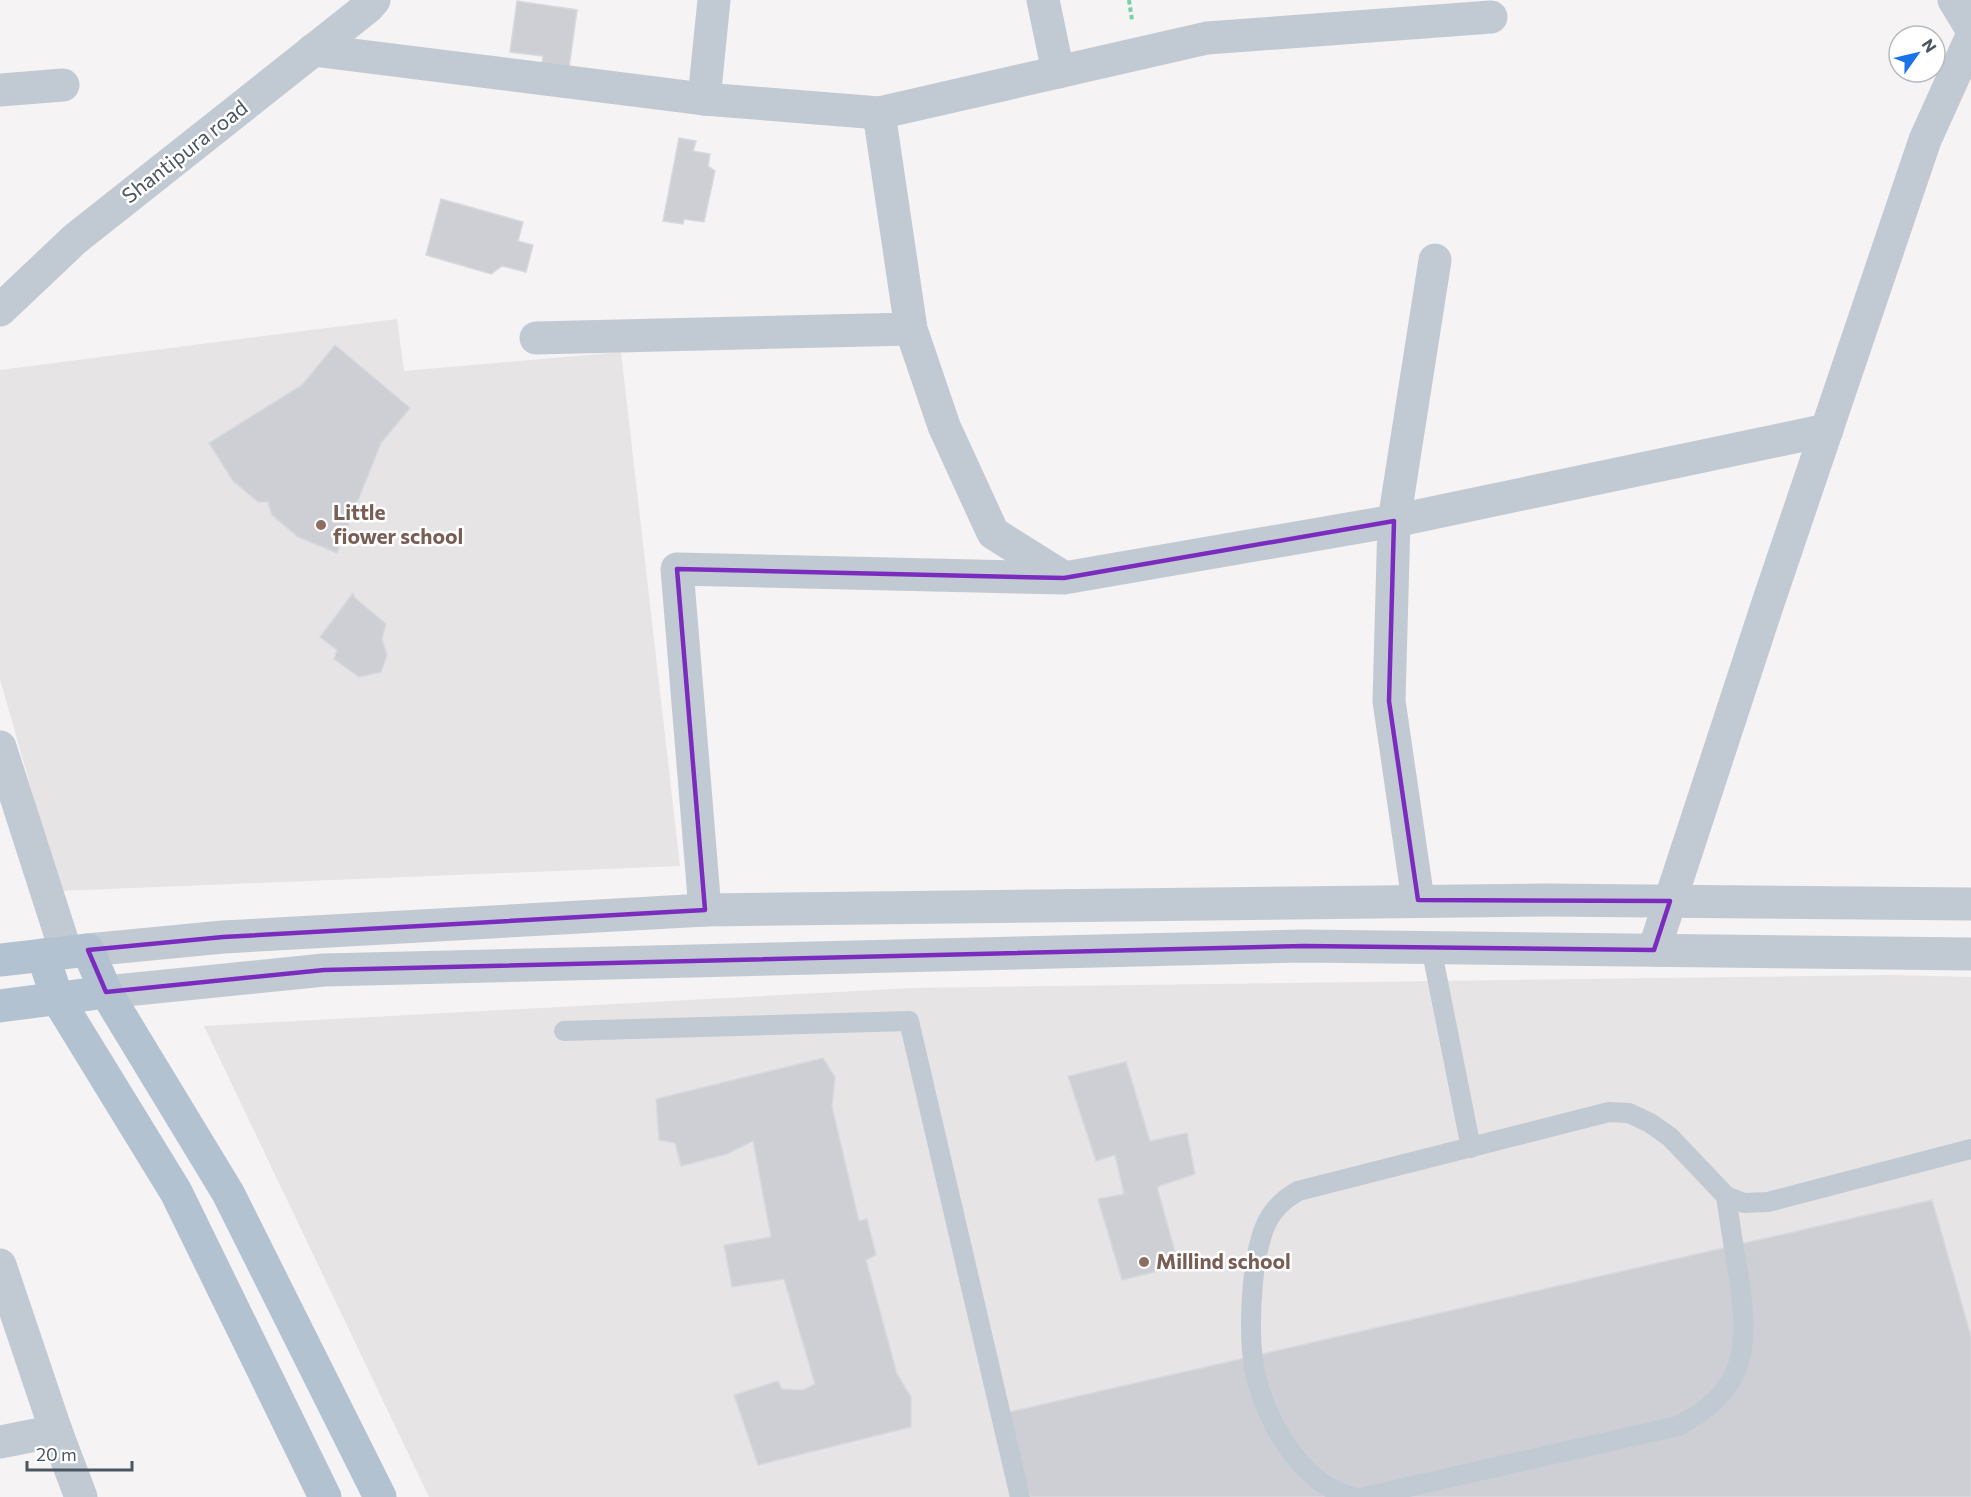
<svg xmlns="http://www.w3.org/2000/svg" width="1971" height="1497" font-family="Commissioner,sans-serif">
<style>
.education{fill:#e6e4e5}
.building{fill:#cdcfd5;stroke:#d7d9de;stroke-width:1.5}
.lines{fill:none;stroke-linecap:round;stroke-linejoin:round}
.path{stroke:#7ad0a6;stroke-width:4;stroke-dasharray:4.5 3;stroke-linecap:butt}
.service{stroke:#c1cad2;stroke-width:20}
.minor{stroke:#c1cad2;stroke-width:33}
.tertiary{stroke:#c1cad2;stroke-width:33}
.primary{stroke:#b3c2d1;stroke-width:33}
.marked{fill:none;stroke:#7b2cbf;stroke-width:4.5;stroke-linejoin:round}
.education-dot{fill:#8d6e63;stroke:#fff;stroke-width:2}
.labels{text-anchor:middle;stroke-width:5;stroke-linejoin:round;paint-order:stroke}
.street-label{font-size:21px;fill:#4a5661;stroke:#fff}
.education-label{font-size:21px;font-weight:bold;fill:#785e54;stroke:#fff;text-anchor:start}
</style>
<rect width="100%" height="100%" fill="#f5f3f3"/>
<!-- education -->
<g class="education">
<polygon points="397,319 404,371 621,352 680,866 60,891 0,679 0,370"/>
<polygon points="1889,975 1971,977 1971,1497 429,1497 204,1026 912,988"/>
</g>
<!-- building -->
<g class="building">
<polygon points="517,1 577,10 569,68 542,64 543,56 510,52"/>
<polygon points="679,138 696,141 693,151 710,154 708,166 715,171 704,222 684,219 683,224 663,221"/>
<polygon points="441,199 523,222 518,241 533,245 526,272 502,266 491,274 426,255"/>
<polygon points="335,345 410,408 381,443 337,553 298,537 272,515 268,502 258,502 233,481 209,443 302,385"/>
<polygon points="353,593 355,598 386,624 382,639 387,655 381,672 359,677 334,659 337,650 320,637"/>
<polygon points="823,1058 835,1077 832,1107 859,1221 867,1219 876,1255 866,1260 897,1374 911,1397 911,1427 758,1465 734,1395 778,1381 782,1389 803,1390 815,1384 784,1279 732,1287 724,1245 771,1237 753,1141 727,1154 681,1166 675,1143 659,1140 656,1099"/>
<polygon points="1126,1062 1150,1141 1187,1133 1195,1174 1157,1187 1179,1266 1122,1280 1098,1199 1124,1194 1115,1155 1096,1161 1068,1076"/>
<polygon points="1932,1200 1971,1336 1971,1497 1031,1497 1001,1414"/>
</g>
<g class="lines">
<!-- path -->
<polyline class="path" points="1129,0 1132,20"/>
<!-- service -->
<g class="service">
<polyline points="1431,947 1471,1148"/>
<polyline points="564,1031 909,1021 1020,1497"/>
<path d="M1354,1497C1305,1487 1271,1429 1258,1384C1246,1346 1250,1258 1267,1222C1274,1208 1284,1199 1298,1191L1609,1112L1629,1113L1650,1123L1670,1137L1726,1196L1744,1203L1768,1202L1971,1149"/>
<path d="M1364,1497L1678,1426C1747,1391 1749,1347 1739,1278C1734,1251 1730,1223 1726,1196"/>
</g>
<!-- minor -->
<g class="minor">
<polyline points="1043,0 1058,72"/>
<polyline points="1954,0 1971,28"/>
<polyline points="313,50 704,99 879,113 1207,38 1491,17"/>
<polyline points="0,90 63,85"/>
<polyline points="704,99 714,0"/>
<polyline points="879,113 911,329 944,426 993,533 1063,577"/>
<polyline points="536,338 911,329"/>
<polyline points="1418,900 1389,701 1394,521 1435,260"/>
<polyline points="705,910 677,569 1064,578 1394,521 1827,430"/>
<polyline points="1654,950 1767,606 1925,140 1971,38"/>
<polyline points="0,1265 56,1431 81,1497"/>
<polyline points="0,1442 56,1431"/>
</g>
<!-- tertiary -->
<g class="tertiary">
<polyline points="0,310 75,239 368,7 374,0"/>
<polyline points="0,747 66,952"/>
<polyline points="88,950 223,937 705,910 1545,900 1971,904"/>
<polyline points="106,992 324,970 1304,946 1971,954"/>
</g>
<!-- primary -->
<g class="primary">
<polyline points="43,955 57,998 176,1192 325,1497"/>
<polyline points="0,960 88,950 106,992 228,1193 380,1497"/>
<polyline points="0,1006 106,992"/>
</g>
</g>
<!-- marked area -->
<path class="marked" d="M1394,521L1389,701L1418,900L1670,901L1654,950L1304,946L324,970L106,992L88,950L223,937L705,910L677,569L1064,578Z"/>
<!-- markers -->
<g class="education-dot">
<circle cx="321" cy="525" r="6"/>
<circle cx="1144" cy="1262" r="6"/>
</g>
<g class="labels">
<!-- street labels -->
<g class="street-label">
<text transform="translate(185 152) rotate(-38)" y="7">Shantipura road</text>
</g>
<!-- education labels -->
<g class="education-label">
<text x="333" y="520">Little<tspan x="333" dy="24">fiower school</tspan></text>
<text x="1156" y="1269">Millind school</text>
</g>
</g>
<!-- north arrow -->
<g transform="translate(1917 54) rotate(56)"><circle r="28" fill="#ffffff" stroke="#b7bbc0" stroke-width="1.5"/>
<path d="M0-4.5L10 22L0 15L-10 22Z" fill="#1a73e8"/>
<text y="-9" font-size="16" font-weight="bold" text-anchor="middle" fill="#4a5661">N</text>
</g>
<!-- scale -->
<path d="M27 1461v9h105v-9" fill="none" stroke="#4a5661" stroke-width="3"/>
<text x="36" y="1461" font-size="18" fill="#4a5661" stroke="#ffffff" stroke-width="4.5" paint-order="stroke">20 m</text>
</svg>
